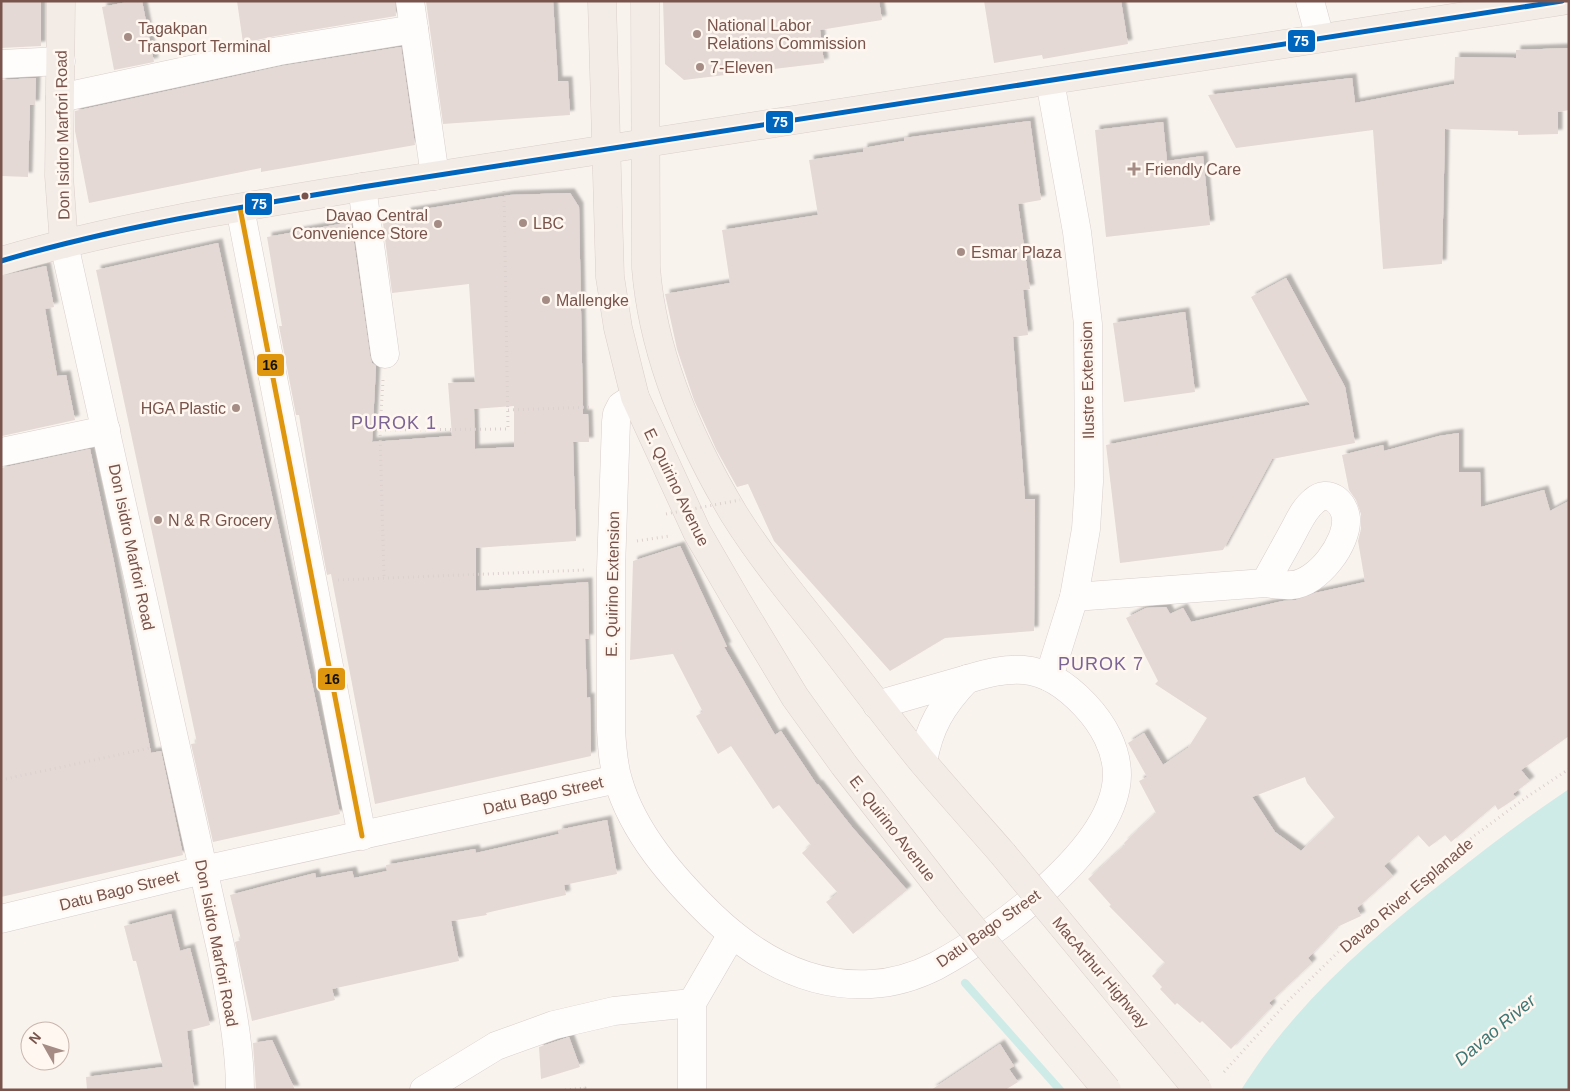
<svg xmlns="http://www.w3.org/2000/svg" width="1570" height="1091" font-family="Helvetica,sans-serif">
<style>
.water{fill:#cfebe8}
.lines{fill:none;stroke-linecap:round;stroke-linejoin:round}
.stream{stroke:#cfebe8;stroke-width:8}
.building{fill:#e5d9d5;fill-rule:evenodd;filter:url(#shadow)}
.minor-casing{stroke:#d8ceca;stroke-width:29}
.major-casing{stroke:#dacfcb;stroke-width:29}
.path{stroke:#dbd1ce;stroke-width:3;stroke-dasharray:1 4;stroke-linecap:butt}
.minor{stroke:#fefdfc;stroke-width:28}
.major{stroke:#f3ece6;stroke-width:28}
.major-bridge-casing{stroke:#dacfcb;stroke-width:29;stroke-linecap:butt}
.path-bridge{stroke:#dbd1ce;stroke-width:3;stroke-dasharray:1 4;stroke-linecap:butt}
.major-bridge{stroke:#f3ece6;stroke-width:28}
.bus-1-casing{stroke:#fff7f0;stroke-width:9}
.bus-2-casing{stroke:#fff7f0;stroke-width:9}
.bus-1{stroke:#de960f;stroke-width:5}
.bus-2{stroke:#0065bd;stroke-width:5}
.poi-dot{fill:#a58c85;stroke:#fff7f0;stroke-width:2}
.bus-dot{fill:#78544c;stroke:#fff7f0;stroke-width:2}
.labels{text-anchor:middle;stroke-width:5;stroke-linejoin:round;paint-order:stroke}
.poi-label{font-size:16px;fill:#78544c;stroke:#fff7f0;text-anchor:start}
.street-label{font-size:16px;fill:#78544c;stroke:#fff7f0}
.neighbourhood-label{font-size:18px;letter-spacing:1px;fill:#7b6594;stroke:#fff7f0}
.water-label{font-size:18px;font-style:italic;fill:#3c7675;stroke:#fff7f0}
.line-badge{stroke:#fff7f0;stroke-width:2}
.badge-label{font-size:14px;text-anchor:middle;font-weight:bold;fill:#fff}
.pale-badge-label{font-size:14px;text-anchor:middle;font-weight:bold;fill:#111}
</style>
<defs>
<filter id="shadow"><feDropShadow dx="4.5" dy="-4.5" stdDeviation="1" flood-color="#0004"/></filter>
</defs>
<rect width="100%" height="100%" fill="#f9f3ee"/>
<!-- water -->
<path class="water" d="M1569,789V1090H1241C1293,1006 1370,939 1447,879C1486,848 1527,817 1569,789Z"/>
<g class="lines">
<!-- stream -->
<polyline class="stream" points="965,983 1060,1090"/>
</g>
<!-- building -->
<g class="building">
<polygon points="1,1 41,1 41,46 1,48"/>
<polygon points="132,1 142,1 154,62 114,70 102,7"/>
<polygon points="237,1 395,1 396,16 276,36 243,43"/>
<polygon points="426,1 553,1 558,81 568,81 570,115 443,124"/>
<polygon points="663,1 879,1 882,20 820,30 824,63 684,80 665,64"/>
<polygon points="984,1 1121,1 1128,44 1043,59 1042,55 994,63"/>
<polygon points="401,47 415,145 261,172 261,168 89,203 75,131 75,111 282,66"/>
<polygon points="1569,48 1569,110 1558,112 1558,134 1518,135 1518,131 1445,129 1442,264 1383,269 1373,130 1236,148 1208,95 1352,78 1355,103 1454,84 1455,57 1516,58 1516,50"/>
<polygon points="36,78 35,105 30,105 28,177 1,176 1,80"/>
<polygon points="1030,121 1041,200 1018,204 1030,289 1023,290 1028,335 1013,337 1025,499 1035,499 1034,631 945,638 890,671 774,541 748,484 737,487 716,449 694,400 677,349 665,294 730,283 722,230 818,215 809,160 863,152 863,148 904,141 904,138"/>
<polygon points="1163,122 1167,161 1203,156 1210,225 1106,237 1095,130"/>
<path d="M570,193L579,207L583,414H588L589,442H573L576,541L476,548V591L588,582L589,639H585L587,698L590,697L591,756L375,804L331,574L327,575L311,490L299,415H296L279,326H282L267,237L351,222L370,356L372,363L376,366L372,442L452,436L448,383L475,382L469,284L392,293L383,223L407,220L406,212L510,195ZM514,406V447L475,449L474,409Z"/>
<polygon points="218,243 340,814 213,842 191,744 197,743 96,270"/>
<polygon points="46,266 54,307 45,309 57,376 66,375 75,420 2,436 1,276"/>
<polygon points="1286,278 1345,387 1355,443 1272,459 1223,550 1120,563 1106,445 1310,405 1251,297"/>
<polygon points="1185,312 1195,392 1124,402 1113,323"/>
<path d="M1459,433V472H1480L1481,507L1544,490L1550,511L1569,501V736L1521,770L1530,781L1513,794L1516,798L1498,810L1495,805L1451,842L1445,835L1429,847L1418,835L1384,866L1393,876L1357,908L1361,916L1337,927L1308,958L1312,963L1269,1003L1272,1006L1231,1049L1202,1021L1200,1023L1177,1003L1175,1005L1160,989L1162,987L1152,976L1165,963L1109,906L1111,905L1088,879L1125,845L1124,843L1156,813L1139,781L1147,777L1128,743L1144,733L1163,765L1188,748L1207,718L1155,684L1158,681L1126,618L1146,608L1166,607L1170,614L1183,608L1191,622L1283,601L1296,600L1315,593L1365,582L1358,541L1361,529V514L1356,500L1349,490L1342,455L1383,445L1384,451L1439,436ZM1305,777L1307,783L1335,818L1301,851L1275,832L1252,797Z"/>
<polygon points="90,449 114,562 151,753 161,751 183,855 1,897 1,468"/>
<polygon points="680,546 727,647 724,647 775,735 781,731 817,785 818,784 852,827 907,890 853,934 826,902 838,893 802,853 811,845 779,805 773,809 731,746 718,754 696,716 703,712 673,654 630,660 633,561"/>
<polygon points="607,820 617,874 564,885 566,895 486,913 487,915 451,921 459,961 332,989 335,1000 252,1021 235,942 241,940 230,895 315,873 316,878 352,871 354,878 387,871 386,865 475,849 476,853 559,834 558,830"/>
<polygon points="171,914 180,951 190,948 210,1025 187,1031 194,1090 87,1090 86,1077 163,1067 136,961 133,961 124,926"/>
<polygon points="569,1037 580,1067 541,1079 539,1047"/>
<polygon points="272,1040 295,1090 256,1090 253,1043"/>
<polygon points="1000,1044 1014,1066 1009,1069 1018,1082 1005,1090 931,1090"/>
</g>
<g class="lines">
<!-- minor casing -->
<g class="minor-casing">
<g id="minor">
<polyline points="410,1 435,176"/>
<polyline points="1310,1 1320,38"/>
<polyline points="1,64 61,61"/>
<polyline points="60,98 279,51 414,29"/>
<polyline points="362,187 385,354"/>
<polyline points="240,208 362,836"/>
<path d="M64,244L222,954C230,999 240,1044 240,1090"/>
<path d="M635,397L621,406L617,414L616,422L611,569V729C612,746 613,764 618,780C633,833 674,879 712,916C756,958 808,988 871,984C893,983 916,976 936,966C995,934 1116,849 1117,775C1117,749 1103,724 1085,705C1069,688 1048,672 1024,670C1001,668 979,676 957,682C930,690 904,697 877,705"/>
<polyline points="1,452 106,430"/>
<path d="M1074,597L1265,583C1274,584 1284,586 1292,585C1318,583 1348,543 1346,518C1344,502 1328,488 1314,501C1304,509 1299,521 1293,532C1284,549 1274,566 1265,583"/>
<polyline points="1049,677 1074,597 1086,529 1089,482 1088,324 1077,232 1050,81"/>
<path d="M923,762C929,727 942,705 967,679"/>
<polyline points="1,919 203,870 617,779"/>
<polyline points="424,1090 496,1046 554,1025 614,1011 692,1003"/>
<polyline points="692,1090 692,1003 732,934"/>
</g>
</g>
<!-- major casing -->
<g class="major-casing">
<g id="major">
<polyline points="61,1 59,176 64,244"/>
<polyline points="602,1 610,277 618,328 635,397 697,532 737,601 795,697 844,765 950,901"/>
<path d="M645,1L646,268C653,356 689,439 734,514C761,557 793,596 824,635C856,677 888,719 921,760C948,792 976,823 1003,854"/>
<path d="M1,261C119,226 241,207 362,187L1562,1"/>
</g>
</g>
<!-- path -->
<g class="path">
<polyline points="383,380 380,430 384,578"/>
<polyline points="508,410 593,407"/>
<polyline points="380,430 508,429 504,191"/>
<polyline points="637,541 670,536"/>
<polyline points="338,580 585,570"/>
<polyline points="1,780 150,748"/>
<polyline points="1224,1072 1290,999 1366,925 1474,836 1524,799 1569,769"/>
<polyline points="565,1090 585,1088 584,1090"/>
</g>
<!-- minor -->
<use href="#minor" class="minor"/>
<!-- major -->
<use href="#major" class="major"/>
<!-- major-bridge casing -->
<g class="major-bridge-casing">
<g id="major-bridge">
<polyline points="1003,854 1198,1090"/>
<polyline points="950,901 1107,1090"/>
</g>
</g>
<!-- path-bridge -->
<polyline class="path-bridge" points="666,514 740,500"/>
<!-- major-bridge -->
<use href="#major-bridge" class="major-bridge"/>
<!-- bus-1 casing -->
<g class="bus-1-casing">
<polyline id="bus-1" points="240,208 362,836"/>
</g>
<!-- bus-2 casing -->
<g class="bus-2-casing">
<path id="bus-2" d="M1,261C119,226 241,207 362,187L1562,1"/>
</g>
<!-- bus-1 -->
<use href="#bus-1" class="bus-1"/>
<!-- bus-2 -->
<use href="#bus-2" class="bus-2"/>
</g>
<!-- markers -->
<g class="poi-dot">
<circle cx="697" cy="34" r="5"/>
<circle cx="128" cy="37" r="5"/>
<circle cx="700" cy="67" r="5"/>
<path d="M1131.5 161.5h5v5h5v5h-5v5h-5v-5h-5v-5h5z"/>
<circle cx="523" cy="223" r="5"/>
<circle cx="438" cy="224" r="5"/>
<circle cx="961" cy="252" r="5"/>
<circle cx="546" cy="300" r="5"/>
<circle cx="236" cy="408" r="5"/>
<circle cx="158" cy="520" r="5"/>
</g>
<circle class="bus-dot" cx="305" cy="196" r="4.5"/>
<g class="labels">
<!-- poi labels -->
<g class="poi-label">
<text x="707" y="31">National Labor<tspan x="707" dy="18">Relations Commission</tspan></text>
<text x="138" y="34">Tagakpan<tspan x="138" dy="18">Transport Terminal</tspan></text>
<text x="710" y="73">7-Eleven</text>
<text x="1145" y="175">Friendly Care</text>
<text x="428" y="221" text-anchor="end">Davao Central<tspan x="428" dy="18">Convenience Store</tspan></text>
<text x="533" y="229">LBC</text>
<text x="971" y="258">Esmar Plaza</text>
<text x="556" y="306">Mallengke</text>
<text x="226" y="414" text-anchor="end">HGA Plastic</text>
<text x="168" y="526">N &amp; R Grocery</text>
</g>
<!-- street labels -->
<g class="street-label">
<text transform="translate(62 135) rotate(-91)" y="6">Don Isidro Marfori Road</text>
<text transform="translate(1087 380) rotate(-91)" y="6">Ilustre Extension</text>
<text transform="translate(677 487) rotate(64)" y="6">E. Quirino Avenue</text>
<text transform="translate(132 547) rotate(78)" y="6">Don Isidro Marfori Road</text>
<text transform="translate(612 584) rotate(-89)" y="6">E. Quirino Extension</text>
<text transform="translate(543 795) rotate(-13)" y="6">Datu Bago Street</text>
<text transform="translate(893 828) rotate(52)" y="6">E. Quirino Avenue</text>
<text transform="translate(119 890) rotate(-14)" y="6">Datu Bago Street</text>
<text transform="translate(1406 895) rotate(-40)" y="6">Davao River Esplanade</text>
<text transform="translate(988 928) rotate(-35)" y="6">Datu Bago Street</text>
<text transform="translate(217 943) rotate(79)" y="6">Don Isidro Marfori Road</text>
<text transform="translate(1101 972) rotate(50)" y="6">MacArthur Highway</text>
</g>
<!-- neighbourhood labels -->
<g class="neighbourhood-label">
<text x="394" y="429">PUROK 1</text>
<text x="1101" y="670">PUROK 7</text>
</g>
<!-- water labels -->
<g class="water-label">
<text transform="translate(1495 1030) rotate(-40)" y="6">Davao River</text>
</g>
</g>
<g class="line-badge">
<rect x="1287" y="29" width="29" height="24" rx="5" fill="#0065bd"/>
<rect x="765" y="110" width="29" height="24" rx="5" fill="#0065bd"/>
<rect x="244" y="192" width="29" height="24" rx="5" fill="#0065bd"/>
<rect x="256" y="353" width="29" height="24" rx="5" fill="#de960f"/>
<rect x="317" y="667" width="29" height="24" rx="5" fill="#de960f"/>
</g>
<g class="badge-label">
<text x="1301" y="46">75</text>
<text x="780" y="127">75</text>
<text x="259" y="209">75</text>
</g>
<g class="pale-badge-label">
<text x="270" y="370">16</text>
<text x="332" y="684">16</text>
</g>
<!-- border -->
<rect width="1570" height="1091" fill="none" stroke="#78544c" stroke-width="5"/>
<!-- north arrow -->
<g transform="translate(45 1046) rotate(309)"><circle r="24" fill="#fff7f0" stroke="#c9b6ae"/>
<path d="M0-4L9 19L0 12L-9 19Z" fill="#a58c85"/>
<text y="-8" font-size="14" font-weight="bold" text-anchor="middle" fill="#78544c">N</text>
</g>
</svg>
